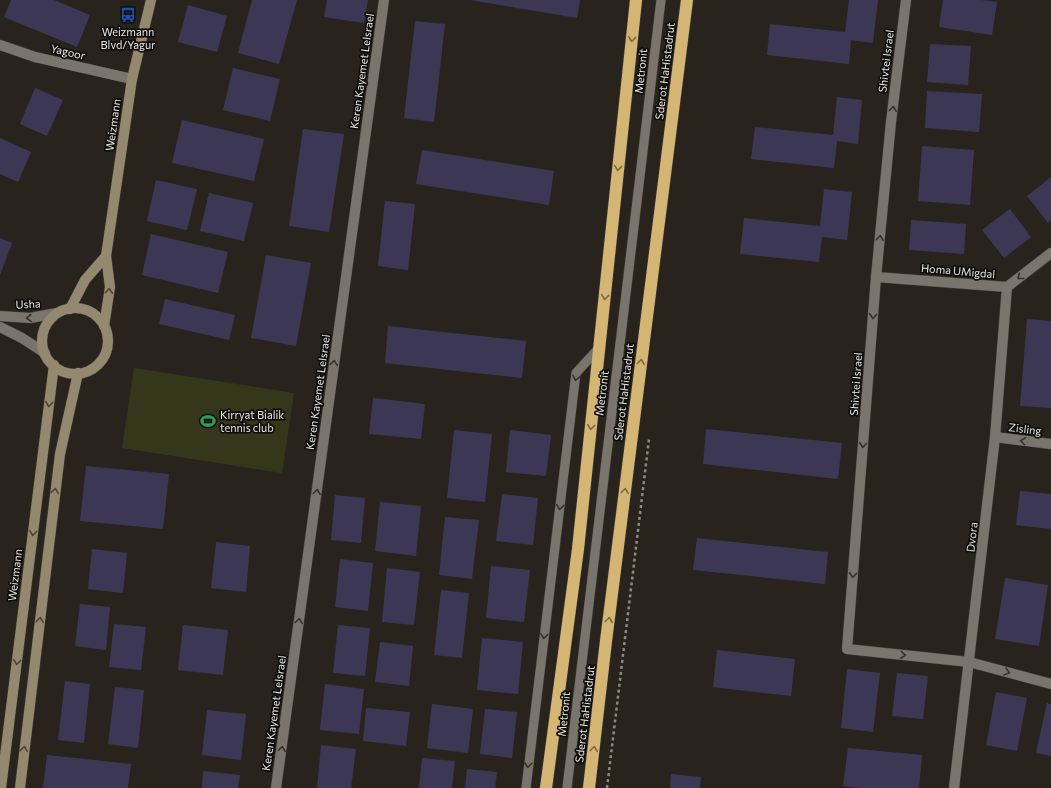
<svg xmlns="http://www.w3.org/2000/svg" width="1051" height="788" font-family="Commissioner,sans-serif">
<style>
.green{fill:#35371b}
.building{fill:#3d3756}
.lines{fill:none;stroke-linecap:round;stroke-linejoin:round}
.lane-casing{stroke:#45413c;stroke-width:10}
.street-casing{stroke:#45413c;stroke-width:11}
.secondary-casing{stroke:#45413c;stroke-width:11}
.highway-casing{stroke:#45413c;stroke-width:13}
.path{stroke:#8d8a84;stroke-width:2.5;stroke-dasharray:3 3;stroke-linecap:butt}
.lane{stroke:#79746c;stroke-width:9}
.street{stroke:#79746c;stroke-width:10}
.secondary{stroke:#94886e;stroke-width:10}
.highway{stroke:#d4b574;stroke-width:12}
.oneway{stroke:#7b6a45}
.oneway2{stroke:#34322d}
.oneway3{stroke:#4b4538}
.labels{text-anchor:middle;stroke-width:3.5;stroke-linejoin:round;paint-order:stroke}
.poi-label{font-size:11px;fill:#e9e7e2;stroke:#0f0e0b}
.street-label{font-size:11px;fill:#e9e7e2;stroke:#0f0e0b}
</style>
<rect width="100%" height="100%" fill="#28241d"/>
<!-- green -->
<polygon class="green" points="134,368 294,393 282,473 122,448"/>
<!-- building -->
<g class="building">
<polygon points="11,0 54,0 90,15 77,47 4,17"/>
<polygon points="252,0 297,0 279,64 238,53"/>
<polygon points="327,0 368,0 364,23 324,17"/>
<polygon points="470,0 580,0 577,18"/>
<polygon points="849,0 878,0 873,43 851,40 849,64 767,55 770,24 845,32"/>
<polygon points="943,0 981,0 997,2 992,35 939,27"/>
<polygon points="188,5 227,16 217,52 178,42"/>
<polygon points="415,21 445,24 434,122 404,118"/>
<polygon points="930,44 971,46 968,85 927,82"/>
<polygon points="233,68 280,79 270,121 223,110"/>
<polygon points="35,88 63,100 47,136 20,124"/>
<polygon points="927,91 982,94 979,132 925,128"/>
<polygon points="837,97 862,100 858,144 837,141 834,168 751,159 755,127 833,135"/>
<polygon points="182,120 264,139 254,181 172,163"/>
<polygon points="303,129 344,134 329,232 289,226"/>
<polygon points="0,138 31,152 18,182 0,174"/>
<polygon points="922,146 974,150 970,205 918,201"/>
<polygon points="422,150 554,171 549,205 416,184"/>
<polygon points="1051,177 1051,220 1048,223 1027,196"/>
<polygon points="156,180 197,189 187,230 147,221"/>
<polygon points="824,189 852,192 847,240 822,237 819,262 740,254 744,218 820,226"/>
<polygon points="209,193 253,203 244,241 200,231"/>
<polygon points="385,201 415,204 408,270 378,266"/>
<polygon points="1010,209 1031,237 1004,258 982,230"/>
<polygon points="911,220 966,224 964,254 909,250"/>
<polygon points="151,234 228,252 218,293 142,275"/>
<polygon points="0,238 12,243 0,275"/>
<polygon points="266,255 311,263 296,346 251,338"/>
<polygon points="165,299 235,315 229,340 159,324"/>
<polygon points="1027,319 1051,321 1051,408 1020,406"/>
<polygon points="388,326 526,341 522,378 385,363"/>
<polygon points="373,398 425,404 421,439 369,434"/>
<polygon points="706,429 842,443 838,479 703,464"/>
<polygon points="454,430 492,434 485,502 447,498"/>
<polygon points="510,430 551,435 546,476 506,472"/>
<polygon points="86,466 169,474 163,529 80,521"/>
<polygon points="1020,491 1051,494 1051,529 1016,525"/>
<polygon points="502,494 538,498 533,545 496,541"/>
<polygon points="335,495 365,498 361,543 331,540"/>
<polygon points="380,502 421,506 416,556 375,551"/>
<polygon points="445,517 479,520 472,579 439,575"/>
<polygon points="697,538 828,552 825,584 693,570"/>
<polygon points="216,542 250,546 246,592 211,588"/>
<polygon points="92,549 127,553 123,593 88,589"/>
<polygon points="340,559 373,563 368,611 335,607"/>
<polygon points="491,566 530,570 524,622 486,618"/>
<polygon points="387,568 420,572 414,625 382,622"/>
<polygon points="1005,578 1048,585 1039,646 995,639"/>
<polygon points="441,590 469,593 462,658 434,655"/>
<polygon points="80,604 110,607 106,650 75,646"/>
<polygon points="114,624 146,627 141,670 109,667"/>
<polygon points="183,625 228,630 223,675 178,670"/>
<polygon points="338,625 370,628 365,676 333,673"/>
<polygon points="482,638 523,642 518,694 477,690"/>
<polygon points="380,642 413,646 409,686 375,682"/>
<polygon points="717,650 795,659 791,696 713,687"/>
<polygon points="847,669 880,673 873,732 841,728"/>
<polygon points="897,673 928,676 923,719 892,716"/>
<polygon points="65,681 90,684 84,743 58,740"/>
<polygon points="325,684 364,689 359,734 320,730"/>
<polygon points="115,687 144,690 138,748 108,744"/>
<polygon points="996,692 1027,698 1017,751 986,745"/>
<polygon points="1047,703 1051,704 1051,756 1036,753"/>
<polygon points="432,704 473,709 468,753 427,748"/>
<polygon points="366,708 410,712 406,746 363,741"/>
<polygon points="485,709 517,712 512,758 480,754"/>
<polygon points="207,710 246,714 241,760 202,755"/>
<polygon points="321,745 356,749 351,788 317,788"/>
<polygon points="848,748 922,755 919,788 859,788 843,786"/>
<polygon points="47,755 131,764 128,788 43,788"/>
<polygon points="422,758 455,761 452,788 419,788"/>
<polygon points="467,769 497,772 495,788 465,788"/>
<polygon points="203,771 240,775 238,788 202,788"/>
<polygon points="671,774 701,777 700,788 670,788"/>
</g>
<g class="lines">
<!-- lane casing -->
<g class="lane-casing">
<g id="lane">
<polyline points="526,788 576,373 599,348"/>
<polyline points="567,788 661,0"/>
</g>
</g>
<!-- street casing -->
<g class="street-casing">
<g id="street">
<polyline points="906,0 891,122 876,277 847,649 969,662 1051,684"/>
<polyline points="0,45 35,57 132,79"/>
<polyline points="876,277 1007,287 1051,253"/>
<polyline points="0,316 30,318 57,313"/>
<polyline points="0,327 22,338 45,353"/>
<polyline points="995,437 1051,444"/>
<polyline points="276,788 384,0"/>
<polyline points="954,788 995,437 1007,287"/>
</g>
</g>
<!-- secondary casing -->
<g class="secondary-casing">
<g id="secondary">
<circle cx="75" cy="341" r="33"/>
<polyline points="70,309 85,280 106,256"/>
<polyline points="104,326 110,287 106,256 132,79 151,0"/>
<polyline points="1,788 54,365"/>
<polyline points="20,788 60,454 78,373"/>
</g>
</g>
<!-- highway casing -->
<g class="highway-casing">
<g id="highway">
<polyline points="546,788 578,549 636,0"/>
<polyline points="589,788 606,641 687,0"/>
</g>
</g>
<!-- path -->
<polyline class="path" points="607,788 649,439"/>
<!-- lane -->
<use href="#lane" class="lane"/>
<!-- street -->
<use href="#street" class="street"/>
<!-- secondary -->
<use href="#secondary" class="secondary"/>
<!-- highway -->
<use href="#highway" class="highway"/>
</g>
<!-- one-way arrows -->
<defs><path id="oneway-chevron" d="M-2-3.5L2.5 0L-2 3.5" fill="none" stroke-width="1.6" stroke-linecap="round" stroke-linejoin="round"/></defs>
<g class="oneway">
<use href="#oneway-chevron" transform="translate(632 39) rotate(96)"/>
<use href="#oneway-chevron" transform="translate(618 168) rotate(96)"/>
<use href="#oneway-chevron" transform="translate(605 297) rotate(96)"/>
<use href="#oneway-chevron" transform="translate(641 362) rotate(-83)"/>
<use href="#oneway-chevron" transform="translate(591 427) rotate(96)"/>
<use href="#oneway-chevron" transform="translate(625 491) rotate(-83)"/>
<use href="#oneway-chevron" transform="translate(609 620) rotate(-83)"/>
<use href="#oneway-chevron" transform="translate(594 749) rotate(-83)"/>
</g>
<g class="oneway2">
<use href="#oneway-chevron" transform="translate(893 109) rotate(-83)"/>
<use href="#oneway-chevron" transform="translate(880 238) rotate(-84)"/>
<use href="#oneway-chevron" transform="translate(1020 277) rotate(142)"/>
<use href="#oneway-chevron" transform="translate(873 316) rotate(94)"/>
<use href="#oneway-chevron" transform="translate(29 318) rotate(178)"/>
<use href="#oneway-chevron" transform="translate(334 363) rotate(-82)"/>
<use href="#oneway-chevron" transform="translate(576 378) rotate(102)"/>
<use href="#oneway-chevron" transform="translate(1023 441) rotate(-173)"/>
<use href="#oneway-chevron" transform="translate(863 445) rotate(94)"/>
<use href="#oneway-chevron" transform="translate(317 492) rotate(-82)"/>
<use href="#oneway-chevron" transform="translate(560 507) rotate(97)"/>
<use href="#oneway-chevron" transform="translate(853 575) rotate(94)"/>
<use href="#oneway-chevron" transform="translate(299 621) rotate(-82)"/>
<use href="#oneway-chevron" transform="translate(544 636) rotate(97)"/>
<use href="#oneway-chevron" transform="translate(903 655) rotate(6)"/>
<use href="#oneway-chevron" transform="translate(1007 672) rotate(15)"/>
<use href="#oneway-chevron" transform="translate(282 749) rotate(-82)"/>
<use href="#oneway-chevron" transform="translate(528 765) rotate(97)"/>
</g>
<g class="oneway3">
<use href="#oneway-chevron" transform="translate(109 291) rotate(-86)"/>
<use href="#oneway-chevron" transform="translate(49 404) rotate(97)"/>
<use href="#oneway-chevron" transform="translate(55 491) rotate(-83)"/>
<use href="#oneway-chevron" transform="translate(33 533) rotate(97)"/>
<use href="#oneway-chevron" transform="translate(40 620) rotate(-83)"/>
<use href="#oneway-chevron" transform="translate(17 662) rotate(97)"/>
<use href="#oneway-chevron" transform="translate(24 749) rotate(-83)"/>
</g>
<!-- icons -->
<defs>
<g id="bus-bare" transform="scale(1.2)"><path d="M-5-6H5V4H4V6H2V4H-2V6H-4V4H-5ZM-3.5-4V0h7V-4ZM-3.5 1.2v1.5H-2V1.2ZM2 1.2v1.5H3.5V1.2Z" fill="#1a4fb4" stroke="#0f0e0b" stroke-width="2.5" paint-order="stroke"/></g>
<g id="stadium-bare" transform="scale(1.2)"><path d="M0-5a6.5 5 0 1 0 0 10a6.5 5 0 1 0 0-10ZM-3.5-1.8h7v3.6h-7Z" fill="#2e9e5b" stroke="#0f0e0b" stroke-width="2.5" paint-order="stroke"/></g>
</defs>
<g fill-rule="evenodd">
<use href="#bus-bare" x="128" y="15"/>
<use href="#stadium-bare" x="208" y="421"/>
</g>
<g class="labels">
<!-- poi labels -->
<g class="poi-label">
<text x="128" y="36">Weizmann<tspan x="128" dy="13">Blvd/Yagur</tspan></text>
<text x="220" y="419" text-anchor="start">Kirryat Bialik<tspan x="220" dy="13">tennis club</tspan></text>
</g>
<!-- street labels -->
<g class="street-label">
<text transform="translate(68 52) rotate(13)" y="4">Yagoor</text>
<text transform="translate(886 61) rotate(-83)" y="4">Shivtei Israel</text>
<text transform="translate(362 71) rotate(-82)" y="4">Keren Kayemet LeIsrael</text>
<text transform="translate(641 71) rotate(-84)" y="4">Metronit</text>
<text transform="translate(665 71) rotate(-83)" y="4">Sderot HaHistadrut</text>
<text transform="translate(113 125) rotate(-82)" y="4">Weizmann</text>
<text transform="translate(958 271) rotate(5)" y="4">Homa UMigdal</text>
<text transform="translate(28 304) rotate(-3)" y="4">Usha</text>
<text transform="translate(856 384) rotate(-86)" y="4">Shivtei Israel</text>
<text transform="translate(318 392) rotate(-82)" y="4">Keren Kayemet LeIsrael</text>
<text transform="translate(624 392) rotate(-83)" y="4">Sderot HaHistadrut</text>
<text transform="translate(602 393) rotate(-83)" y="4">Metronit</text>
<text transform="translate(1025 429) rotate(7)" y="4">Zisling</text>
<text transform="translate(972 537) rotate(-83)" y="4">Dvora</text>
<text transform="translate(15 575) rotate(-83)" y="4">Weizmann</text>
<text transform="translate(274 713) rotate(-82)" y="4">Keren Kayemet LeIsrael</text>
<text transform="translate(564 714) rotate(-84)" y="4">Metronit</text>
<text transform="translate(585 714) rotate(-83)" y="4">Sderot HaHistadrut</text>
</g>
</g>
</svg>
